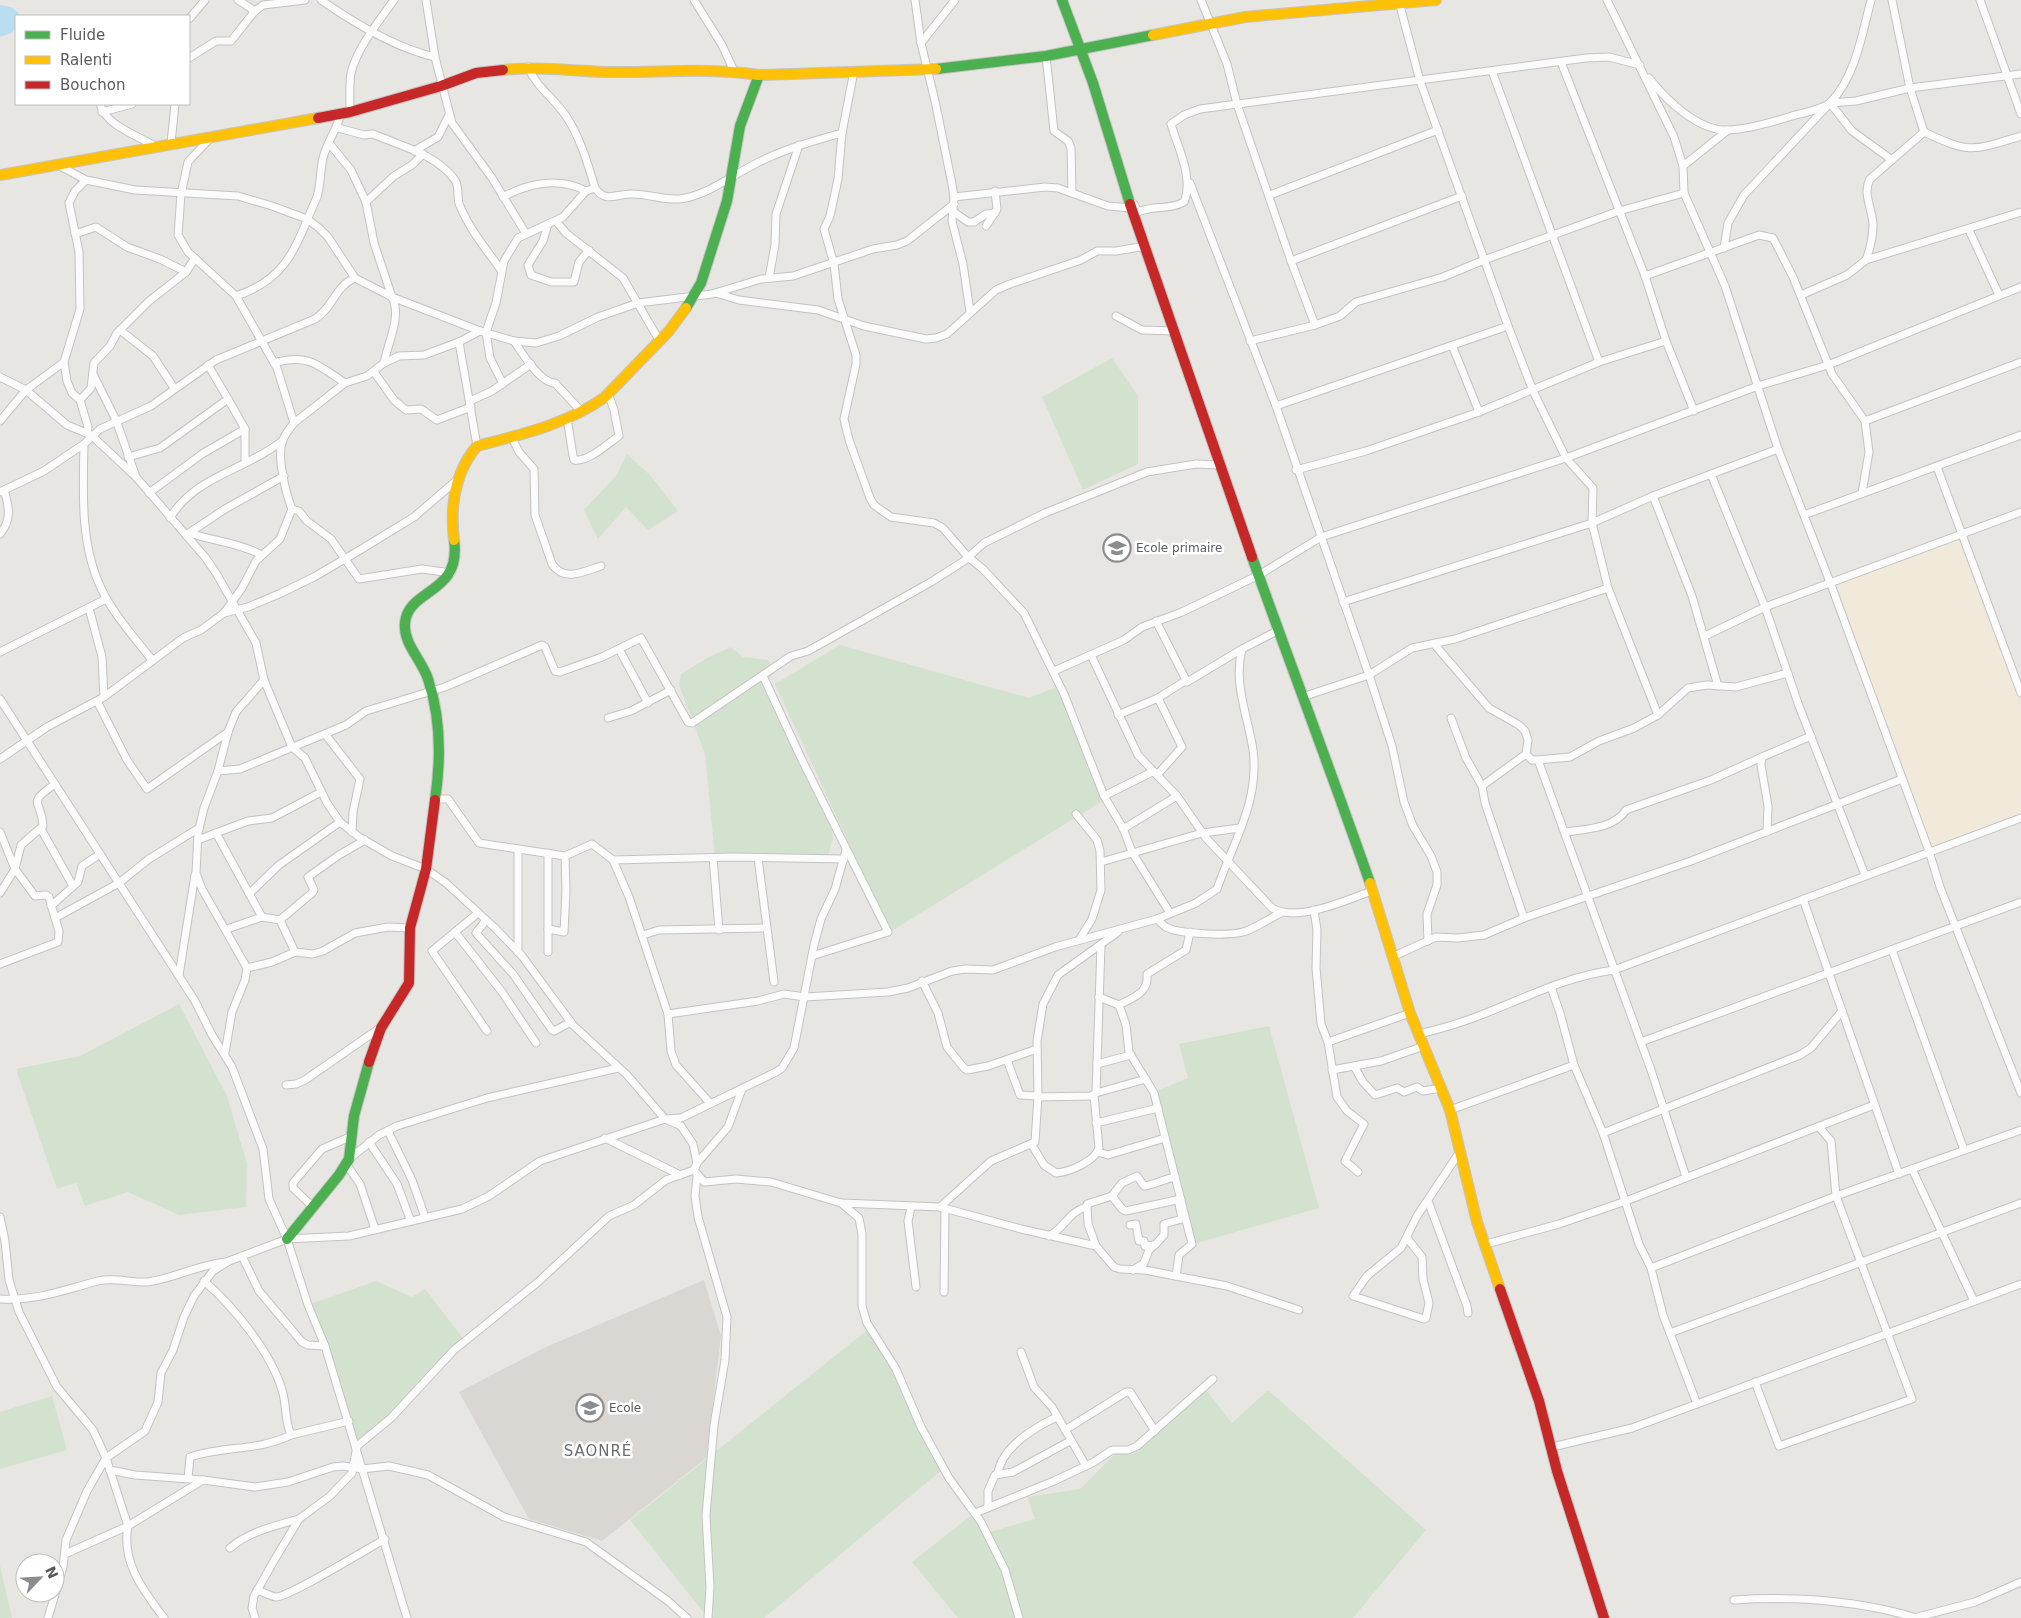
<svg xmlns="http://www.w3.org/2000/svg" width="2021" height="1618" font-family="'DejaVu Sans',sans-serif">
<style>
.commercial{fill:#f1eadb}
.education{fill:#dad6d2}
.green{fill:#d3e2cf}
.water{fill:#badeef}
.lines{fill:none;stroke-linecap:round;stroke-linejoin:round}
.street-casing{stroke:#c4c3c3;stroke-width:9}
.fast-casing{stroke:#c4c4c4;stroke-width:12}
.slow-casing{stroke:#c4c4c4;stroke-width:12}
.jam-casing{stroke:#c4c4c4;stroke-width:12}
.street{stroke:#fcfbfb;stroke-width:7}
.fast{stroke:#4caf50;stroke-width:10}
.slow{stroke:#ffc107;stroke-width:10}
.jam{stroke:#c62828;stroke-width:10}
.labels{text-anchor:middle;stroke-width:5;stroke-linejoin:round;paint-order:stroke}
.poi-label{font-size:12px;fill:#595c5f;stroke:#fff;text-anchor:start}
.quarter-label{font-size:15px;letter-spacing:1px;fill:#6a6e71;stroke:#fff}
</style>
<rect width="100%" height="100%" fill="#e8e6e2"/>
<!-- commercial -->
<polygon class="commercial" points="1956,533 2021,706 2021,822 1927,856 1829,584"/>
<!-- education -->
<polygon class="education" points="704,1280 721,1336 706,1458 602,1541 529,1519 459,1392 546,1347"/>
<!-- green -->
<g class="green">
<polygon points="1112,358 1138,396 1138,464 1083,490 1042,397"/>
<polygon points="627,454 651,476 678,511 648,530 626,507 598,539 584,510 616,476"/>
<polygon points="840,645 1029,698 1059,686 1104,800 890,932 775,684"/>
<polygon points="731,647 743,657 768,660 775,671 771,677 763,682 831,824 833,838 828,856 715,857 705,754 679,685 681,674 709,657"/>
<polygon points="179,1004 227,1096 247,1164 246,1207 179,1215 128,1192 85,1206 76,1183 57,1189 16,1069 80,1056"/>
<polygon points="1269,1026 1319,1208 1193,1244 1157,1091 1188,1078 1179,1044"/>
<polygon points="376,1281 412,1297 425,1289 465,1341 391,1418 357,1446 308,1305"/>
<polygon points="866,1331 886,1354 903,1397 943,1469 764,1618 708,1618 630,1520"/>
<polygon points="1201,1388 1207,1391 1232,1423 1268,1390 1426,1530 1353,1618 958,1618 912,1562 974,1513 986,1533 1035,1519 1027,1497 1080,1489 1117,1452 1137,1444"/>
<polygon points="52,1396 67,1450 0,1469 0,1412"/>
<polygon points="0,1565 12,1618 0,1618"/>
</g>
<!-- water -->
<polygon class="water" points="0,5 11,7 20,14 19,16 16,16 16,28 12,33 0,37"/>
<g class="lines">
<!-- street casing -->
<g class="street-casing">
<g id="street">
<polyline points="238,0 255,11"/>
<path d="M321,0C354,23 395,48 435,57"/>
<polyline points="426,0 435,57 452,123 492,178 525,232"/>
<polyline points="694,0 722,45 734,71"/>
<polyline points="915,0 921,43 935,101 952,184 954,197 952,221 963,264 970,312"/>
<polyline points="1201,0 1227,64 1237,104 1291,261 1315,325"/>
<polyline points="1607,0 1674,137 1683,166 1684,193 1725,286 1778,449 1830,582 1929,851 1940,887 2021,1093"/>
<polyline points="1892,0 1910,88 1924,132"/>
<polyline points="1980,0 2021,114"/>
<polyline points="189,19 205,0"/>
<polyline points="921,43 955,0"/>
<polyline points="1046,56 1054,131 1068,141 1071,148 1072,193"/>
<polyline points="189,58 216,41 231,41 255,11 263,5 305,0"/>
<polyline points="1561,62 1645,276 1666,341 1694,411"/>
<path d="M528,67C537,88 554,98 566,116C580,137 588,164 595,188"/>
<polyline points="854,71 842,133 838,179 830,216 824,229 834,264 838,299 856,355 856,364 844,419 849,440 870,498 874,505 891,517 934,523 943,528 968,557 983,569 1024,613 1064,694 1104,796 1123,828 1132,852 1170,913"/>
<polyline points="1492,71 1599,362"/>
<path d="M1649,78C1666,100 1699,132 1729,130C1749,129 1773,122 1792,116C1803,113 1824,109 1831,102C1856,75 1862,34 1871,0"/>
<polyline points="1830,103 1852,131 1892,160"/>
<path d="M100,104C105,125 138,136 155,146"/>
<polyline points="102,112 132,104"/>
<path d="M350,112C350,99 349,86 351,73C357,48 379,21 394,0"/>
<path d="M338,128L364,135L373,134C401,146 436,154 455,180C460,187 456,198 460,206C470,230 486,249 501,270"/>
<path d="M212,136L188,162L181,194L178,235L188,252L236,296L277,368L294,423C290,428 285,434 283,440C276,455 286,494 292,509L299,511L307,521L331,539L359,579L422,569L451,573"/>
<polyline points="171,143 175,104"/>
<polyline points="329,143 351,170 366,202 374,243 392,297 480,331 514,341 536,343 559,336 598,317 638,303 712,294 761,279 793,276 873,249 897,245 907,241 954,204"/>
<polyline points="414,151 438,137 449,115"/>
<polyline points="58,165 86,180"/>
<polyline points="1683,166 1728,130"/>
<polyline points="1190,183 1276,406 1369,675 1392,746 1404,802 1413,826 1431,856 1437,872 1437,885 1427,914 1428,941"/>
<polyline points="1270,195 1438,130"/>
<path d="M503,197C529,183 559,177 586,191"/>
<polyline points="954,197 1045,187 1058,188 1108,206 1131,208"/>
<polyline points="366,202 394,176 412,165 423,154"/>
<path d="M1134,204L1138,212C1156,204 1167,211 1184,202C1194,178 1178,148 1171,124L1184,115L1200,109L1586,58L1609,57L1640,65"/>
<polyline points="954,212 968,222 974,222 986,214 995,213"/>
<polyline points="556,221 566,233 623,278 659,340"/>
<polyline points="548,224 543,241 528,265 531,275 551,282 574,282 579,262 589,250"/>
<polyline points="986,226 997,209 995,191"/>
<polyline points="1969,230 1999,295"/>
<polyline points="75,234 96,227 127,247 160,259 186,272"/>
<polyline points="1724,248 1728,223 1744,195 1830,103 1856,101 1910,88 2021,74"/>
<path d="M1866,260C1870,249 1873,238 1873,225C1873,210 1862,194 1870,179L1924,132C1971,154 1972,151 2021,136"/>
<polyline points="1291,261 1462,196"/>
<polyline points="1645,276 1759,235 1773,238 1793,277 1832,374 1865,421 1869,452 1862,493"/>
<polyline points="769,278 775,245 776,214 799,145"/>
<polyline points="716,293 739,300 818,310 864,326 926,339 936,338 947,334 996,290 1010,284 1081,260 1097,251 1116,251 1146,246"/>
<polyline points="1801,295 1847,275 1866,260 2021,212"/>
<path d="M236,296C290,278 296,244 317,197C321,184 320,171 323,158C327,142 337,129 341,114"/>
<polyline points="1116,316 1142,330 1175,331"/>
<polyline points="1508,326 1533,391 1566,458 1593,488 1592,523 1608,588 1658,715"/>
<polyline points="120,330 153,356 174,388"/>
<path d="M514,341C522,353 540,383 555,383L581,411"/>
<polyline points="1250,341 1315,325 1340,316 1356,302 1443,277 1484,260 1619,211 1684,193"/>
<polyline points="459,342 477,446"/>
<polyline points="1452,345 1479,412"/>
<path d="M274,363C308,353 318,365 345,383L367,376L384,363L399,356L424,355L459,342L480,331"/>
<polyline points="374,372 394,400 406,410 421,409 437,420 471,407"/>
<polyline points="93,374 116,420 135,474"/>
<polyline points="0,377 26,390 67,425 91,435 136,477 205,557 216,573 256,643 264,680 236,712 228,732 218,771 204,808 198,833 196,873 202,889 247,968 245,980 232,1012 225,1053"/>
<path d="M503,384L490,358L486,332L496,303L504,261L518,238L563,217L586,191L595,188C606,204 617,193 633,194C648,194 663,200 679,199C707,196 734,174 759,162C785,149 813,141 842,133"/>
<polyline points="228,399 245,429 245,463"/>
<polyline points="80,400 91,388 94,363 110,346 117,333 148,302 186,272 195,258"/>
<polyline points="470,401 492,391 531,364"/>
<polyline points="1276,406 1508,326 1420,81 1399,2"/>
<path d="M567,418L573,456L574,460C589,462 607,444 619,436L614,410L608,393"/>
<polyline points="0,421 26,390 64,362"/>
<polyline points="1865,421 2021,362"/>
<polyline points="294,423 345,383"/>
<path d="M87,433L88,427L80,400L72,393L67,381L64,362L80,309L79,252L69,203L75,191L86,180L135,190L238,196L272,206L307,219L319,228L328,237L355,278L392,297C402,316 388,342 384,363"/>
<path d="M512,438L519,452L534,469L535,515L552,564C564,582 583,572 601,566"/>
<path d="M84,444C83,491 80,544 101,588C113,614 135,638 152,660"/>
<polyline points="128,457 160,448 228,399 208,365"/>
<polyline points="1937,467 2021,693"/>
<polyline points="1296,470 1366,451 1479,412 1599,362 1666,341"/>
<polyline points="1711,474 1765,607 1799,706 1865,875"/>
<path d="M0,492L44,471L84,444L100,429L151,406L216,360L315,319C333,308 335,286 355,278"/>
<polyline points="149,493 202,454 245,429"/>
<polyline points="1653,496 1692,596 1718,686"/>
<polyline points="1804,515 2021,435"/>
<path d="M170,518C195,476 246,470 282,441"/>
<path d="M189,533C214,541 239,543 262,555"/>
<path d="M0,534C12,520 9,506 4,490"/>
<polyline points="186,535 225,509 284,476"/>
<polyline points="1343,602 1592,523 1653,496 1778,449"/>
<polyline points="89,608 102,657 104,697"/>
<polyline points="224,613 242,588 256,561 280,539 292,509"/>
<polyline points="1156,621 1187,682 1242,649"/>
<polyline points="1705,636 1765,607 2021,512"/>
<polyline points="1435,645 1489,708 1519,725 1525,731 1528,740 1526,754 1532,760 1538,760 1651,1070 1686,1177"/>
<polyline points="619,649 648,703"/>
<polyline points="0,652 106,599"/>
<path d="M1091,655L1138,755L1177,796L1206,838L1272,908C1297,923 1346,900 1372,891"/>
<polyline points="1054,671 1124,640 1142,627 1182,612 1259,575 1321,537 1566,458 1758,386 1828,365 2021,287"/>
<polyline points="763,676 802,760 888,932 812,956"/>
<polyline points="264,680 292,747 305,758 327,803 340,822 359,837 392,856 426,869 446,883 495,928 522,956 573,1025 627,1075 665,1119 681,1126 693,1144 697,1163"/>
<polyline points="1302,697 1369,675 1412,648 1455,639 1608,588"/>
<polyline points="0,699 195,1001 212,1035 232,1067 263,1149 269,1199 287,1239 308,1305 325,1346 407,1618"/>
<polyline points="97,701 127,760 147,789 228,732"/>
<polyline points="1118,715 1158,698 1185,681"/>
<polyline points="608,718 631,711 671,690"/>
<polyline points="1451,718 1466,758 1482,786 1485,803 1524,918"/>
<polyline points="325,734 360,779 353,812 352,832"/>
<polyline points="0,759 47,727 104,697 183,638 201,630 224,613 248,607 279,594 314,577 360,550 414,517 457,480"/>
<polyline points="1538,760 1570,757 1599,741 1634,728 1658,715 1688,688 1707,685 1736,687 1788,673"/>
<polyline points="218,771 240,769 346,725 366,711 445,687 542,645 545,647 555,671 560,672 602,657 641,638 688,722 692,723 791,656 808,651 931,582 964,561 984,543 1045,513 1147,472 1196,464 1219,465"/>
<polyline points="1157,775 1182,747 1158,698"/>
<polyline points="1482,786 1526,754"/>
<polyline points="1104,796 1152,772"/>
<polyline points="436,799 448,799 479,843 565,856 592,844 613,860 629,897 668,1014 671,1051 676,1065 710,1103"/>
<polyline points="1076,814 1097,840 1100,851 1101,890 1092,919 1079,940"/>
<polyline points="41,829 73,886"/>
<polyline points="1123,829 1177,796"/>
<polyline points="0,832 15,869"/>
<path d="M1565,832C1585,829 1614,829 1626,810L1711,780L1762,757"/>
<polyline points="1767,832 1768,806 1761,765 1762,757 1811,736"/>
<polyline points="216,833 248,821 272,818 321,792"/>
<polyline points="198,840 216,833 262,917"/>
<polyline points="713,858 719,930"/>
<polyline points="758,858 774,982"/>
<polyline points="613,860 732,857 844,859"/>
<polyline points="1101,862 1202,833 1240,828"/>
<path d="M15,869L21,845L43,826C42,799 25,805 55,784"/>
<polyline points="0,893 15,869 35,896 46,895 49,897 55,918 119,883 149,859 199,828"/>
<polyline points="249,894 279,865 340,822"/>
<polyline points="1803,899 1899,1174"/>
<polyline points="51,906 78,882 82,866 100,854"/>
<polyline points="1314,910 1317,930 1316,968 1321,1024 1328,1042 1337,1097 1347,1111 1364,1124 1345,1161 1358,1172"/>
<polyline points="478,913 432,951 487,1031"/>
<path d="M1157,919C1160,922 1163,925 1166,927C1177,934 1229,936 1243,932C1252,930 1270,918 1281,913"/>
<polyline points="280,920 295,952"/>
<polyline points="486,920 476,933 513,974 552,1030 554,1031 571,1022"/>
<polyline points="227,929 262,917 280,920 312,893 314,890 308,877 339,855 365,840"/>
<polyline points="548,929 564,932 566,891 565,856"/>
<polyline points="455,932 502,992 536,1043"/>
<polyline points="643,935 659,930 766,928"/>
<polyline points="1892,950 1964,1150"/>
<polyline points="518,952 518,849"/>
<polyline points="548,952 548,853"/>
<polyline points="1392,957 1436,937 1458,938 1484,935 1524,918 1691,861 1902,779"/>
<polyline points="0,964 58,942 59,931 55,918"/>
<polyline points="247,968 272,962 295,952 313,954 323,951 355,933 388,927 410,928"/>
<polyline points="179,975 195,875"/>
<polyline points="922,981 938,1013 947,1047 964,1068 967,1070 988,1066 1037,1049"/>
<polyline points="1551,987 1560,1013 1574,1065 1603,1133 1639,1244 1651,1268 1663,1315 1697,1404"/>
<polyline points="1099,997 1119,1005 1126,1025 1129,1052 1154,1093 1192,1244 1179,1255 1176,1276"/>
<path d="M1119,1005C1134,997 1149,993 1147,974L1186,950L1190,932"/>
<path d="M668,1014L758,1001L784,994L805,997L888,992L908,988L952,971L966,969L993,970L1055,947L1157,919L1196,903L1217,889C1233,843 1260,800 1253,750C1248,716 1233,684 1242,649L1279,630"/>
<path d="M1419,1034C1440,1029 1461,1023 1481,1015C1525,998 1567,976 1614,970L2021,818"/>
<polyline points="1328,1042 1410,1013"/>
<polyline points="1641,1042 2021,902"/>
<polyline points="1007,1060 1020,1095 1038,1096"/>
<polyline points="1097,1064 1131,1055"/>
<polyline points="1354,1066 1363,1082 1375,1095 1397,1088 1404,1092 1417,1087 1423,1091 1441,1088"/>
<polyline points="1332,1070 1381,1061 1424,1046"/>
<polyline points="286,1085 296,1084 305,1080 380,1028"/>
<polyline points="1096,1093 1146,1079"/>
<polyline points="1038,1097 1091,1096 1096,1093 1101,945"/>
<polyline points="1450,1110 1574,1065"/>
<polyline points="1096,1123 1158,1108"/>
<polyline points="388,1131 412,1180 425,1217"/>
<polyline points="1603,1133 1800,1055 1811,1048 1842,1011"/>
<polyline points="605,1138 680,1175"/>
<polyline points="369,1142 397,1184 410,1219"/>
<path d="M1032,1145L1044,1165L1056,1173C1070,1172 1095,1161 1099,1148L1094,1095"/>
<polyline points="1098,1152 1108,1155 1165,1138"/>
<polyline points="349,1159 379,1135 397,1126 487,1098 618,1068"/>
<polyline points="346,1164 360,1184 375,1229"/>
<polyline points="1912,1169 1974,1301"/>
<polyline points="694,1170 704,1182 736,1179 771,1182 841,1203 859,1218 862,1234 862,1306 867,1323 896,1369 921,1427 949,1478 981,1522 1005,1570 1019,1618"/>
<polyline points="697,1176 695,1196 698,1217 727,1317 725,1360 714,1425 706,1515 710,1587 708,1618"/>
<polyline points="1112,1196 1122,1209 1126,1211 1181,1199 1179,1204 1182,1219 1164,1224 1164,1235 1155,1245 1145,1246 1144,1241 1139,1241 1136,1224 1130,1225"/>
<polyline points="1428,1201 1467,1306 1468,1313"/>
<polyline points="841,1203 940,1207 1021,1229 1096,1246 1114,1267 1120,1269 1145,1270 1227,1286 1299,1310"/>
<polyline points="313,1207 293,1188 293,1183 322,1149 352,1136"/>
<polyline points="911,1207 908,1221 916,1287"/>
<polyline points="940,1207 991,1161 1035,1142 1038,1096 1037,1041 1043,1004 1058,975 1118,932"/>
<path d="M0,1217L5,1241L9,1280L19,1312L57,1387L93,1430L106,1458L128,1526C121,1563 144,1591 164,1618"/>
<path d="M1049,1236C1065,1228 1068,1212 1086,1207"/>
<polyline points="1407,1238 1422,1257 1423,1279 1429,1303 1426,1318 1424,1319 1353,1296 1367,1276 1401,1248 1417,1216 1459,1153"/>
<polyline points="1486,1244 1559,1224 1626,1201 1874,1105"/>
<path d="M1096,1246L1088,1224L1087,1204L1112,1196L1122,1183L1137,1176L1144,1186C1154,1185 1164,1179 1175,1177"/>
<polyline points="242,1256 259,1291 302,1342 308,1345 325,1346"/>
<polyline points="1651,1268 1836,1196 2021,1130"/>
<polyline points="1133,1270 1144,1263 1149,1250 1154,1245"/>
<polyline points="944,1292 945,1208"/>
<path d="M0,1299C37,1301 63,1290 98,1281C115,1277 131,1283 148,1282C174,1278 198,1265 226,1262"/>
<polyline points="1670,1333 2021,1203"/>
<polyline points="1021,1352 1034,1387 1052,1407 1086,1466"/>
<polyline points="1755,1382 1779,1446 1912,1399 1836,1196 1831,1141 1819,1127"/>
<polyline points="1065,1430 1126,1392 1130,1392 1155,1431"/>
<polyline points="291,1435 349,1421"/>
<polyline points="1552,1447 1632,1428 2021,1284"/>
<polyline points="110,1470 135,1475 203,1480"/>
<path d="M998,1473C1002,1447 1035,1427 1057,1417"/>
<path d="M188,1478L190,1457C226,1445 255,1452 291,1435C284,1419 287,1405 282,1390C271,1352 233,1306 204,1281"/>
<polyline points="988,1508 988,1491 995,1475 1013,1472 1070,1441"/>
<polyline points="975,1513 1054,1481 1094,1462 1112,1450 1128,1450 1137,1446 1213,1379"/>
<path d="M230,1548C250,1531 275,1526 299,1519"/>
<polyline points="65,1554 128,1526 203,1480 255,1487 288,1482 333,1467 343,1466 362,1469 389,1466 428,1475 504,1517 586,1542 668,1601 687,1618"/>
<path d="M257,1590C263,1592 270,1596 276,1597C289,1597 367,1549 385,1539"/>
<path d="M1734,1600C1794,1596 1859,1601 1917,1618"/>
<polyline points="48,1618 63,1567 66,1540 87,1491 106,1458 145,1431 158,1402 161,1373 173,1350 184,1317 194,1296 213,1271 229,1261 287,1239 349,1236 462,1209 489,1196 540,1161 665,1119 681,1118 776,1072 782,1068 794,1048 814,945 821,919 835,889 846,850"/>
<polyline points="255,1618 252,1608 254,1596 275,1559 299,1519 330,1496 352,1473 357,1446 391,1418 454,1350 538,1282 609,1216 634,1205 666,1180 694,1170 697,1163 728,1127 742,1089"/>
<polyline points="1914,1618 1975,1602 2021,1582"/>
</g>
</g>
<!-- fast casing -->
<g class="fast-casing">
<g id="fast">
<polyline points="1062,0 1093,83 1130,204"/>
<polyline points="936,69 1046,56 1153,35"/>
<polyline points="686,308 701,283 727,201 740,126 759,75"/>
<path d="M1252,557C1291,666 1332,774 1370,883"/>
<path d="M435,800C441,760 441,718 428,679C422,660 403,644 405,623C408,588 462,595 454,540"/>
<polyline points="287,1239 339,1175 349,1159 354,1116 369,1062"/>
</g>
</g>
<!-- slow casing -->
<g class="slow-casing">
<g id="slow">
<polyline points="1153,35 1245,17 1436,0"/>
<path d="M503,70C537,66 571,71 606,72C657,73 709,67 759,75L936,69"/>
<polyline points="0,175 318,118"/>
<path d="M454,540C450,506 455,472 477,446C520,435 568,424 605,397L669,331L686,308"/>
<polyline points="1370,883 1410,1013 1450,1110 1477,1222 1500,1289"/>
</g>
</g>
<!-- jam casing -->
<g class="jam-casing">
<g id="jam">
<polyline points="318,118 350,112 441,86 476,73 503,70"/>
<polyline points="1130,204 1252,557"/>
<polyline points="369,1062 381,1028 409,983 410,928 426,869 435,800"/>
<polyline points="1500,1289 1539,1401 1557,1471 1604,1618"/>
</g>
</g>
<!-- street -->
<use href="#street" class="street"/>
<!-- fast -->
<use href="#fast" class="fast"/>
<!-- slow -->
<use href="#slow" class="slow"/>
<!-- jam -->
<use href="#jam" class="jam"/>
</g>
<!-- icons -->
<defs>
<g id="school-ring" transform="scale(1.4375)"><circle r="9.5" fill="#fff" stroke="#8b8c8d" stroke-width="1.5"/><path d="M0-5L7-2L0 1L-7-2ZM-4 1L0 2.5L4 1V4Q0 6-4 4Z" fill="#8b8c8d"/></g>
</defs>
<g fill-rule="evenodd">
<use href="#school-ring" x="1117" y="548"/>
<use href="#school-ring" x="590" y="1408"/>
</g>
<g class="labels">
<!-- poi labels -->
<g class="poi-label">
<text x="1136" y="552">Ecole primaire</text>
<text x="609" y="1412">Ecole</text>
</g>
<!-- quarter labels -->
<g class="quarter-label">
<text x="598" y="1456">SAONRÉ</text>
</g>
</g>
<!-- legend -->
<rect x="15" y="15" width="175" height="90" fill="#ffffff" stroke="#bdbebf"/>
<rect x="25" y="31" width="25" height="8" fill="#4caf50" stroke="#bdbebf"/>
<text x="60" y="40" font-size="15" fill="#595c5f">Fluide</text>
<rect x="25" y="56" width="25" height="8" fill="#ffc107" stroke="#bdbebf"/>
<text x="60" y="65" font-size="15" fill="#595c5f">Ralenti</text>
<rect x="25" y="81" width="25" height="8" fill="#c62828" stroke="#bdbebf"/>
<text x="60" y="90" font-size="15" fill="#595c5f">Bouchon</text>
<!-- north arrow -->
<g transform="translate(40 1578) rotate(65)"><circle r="24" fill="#ffffff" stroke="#bdbebf"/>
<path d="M0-4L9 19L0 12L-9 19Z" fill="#8b8c8d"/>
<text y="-8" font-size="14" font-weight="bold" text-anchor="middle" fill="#595c5f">N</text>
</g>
</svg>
